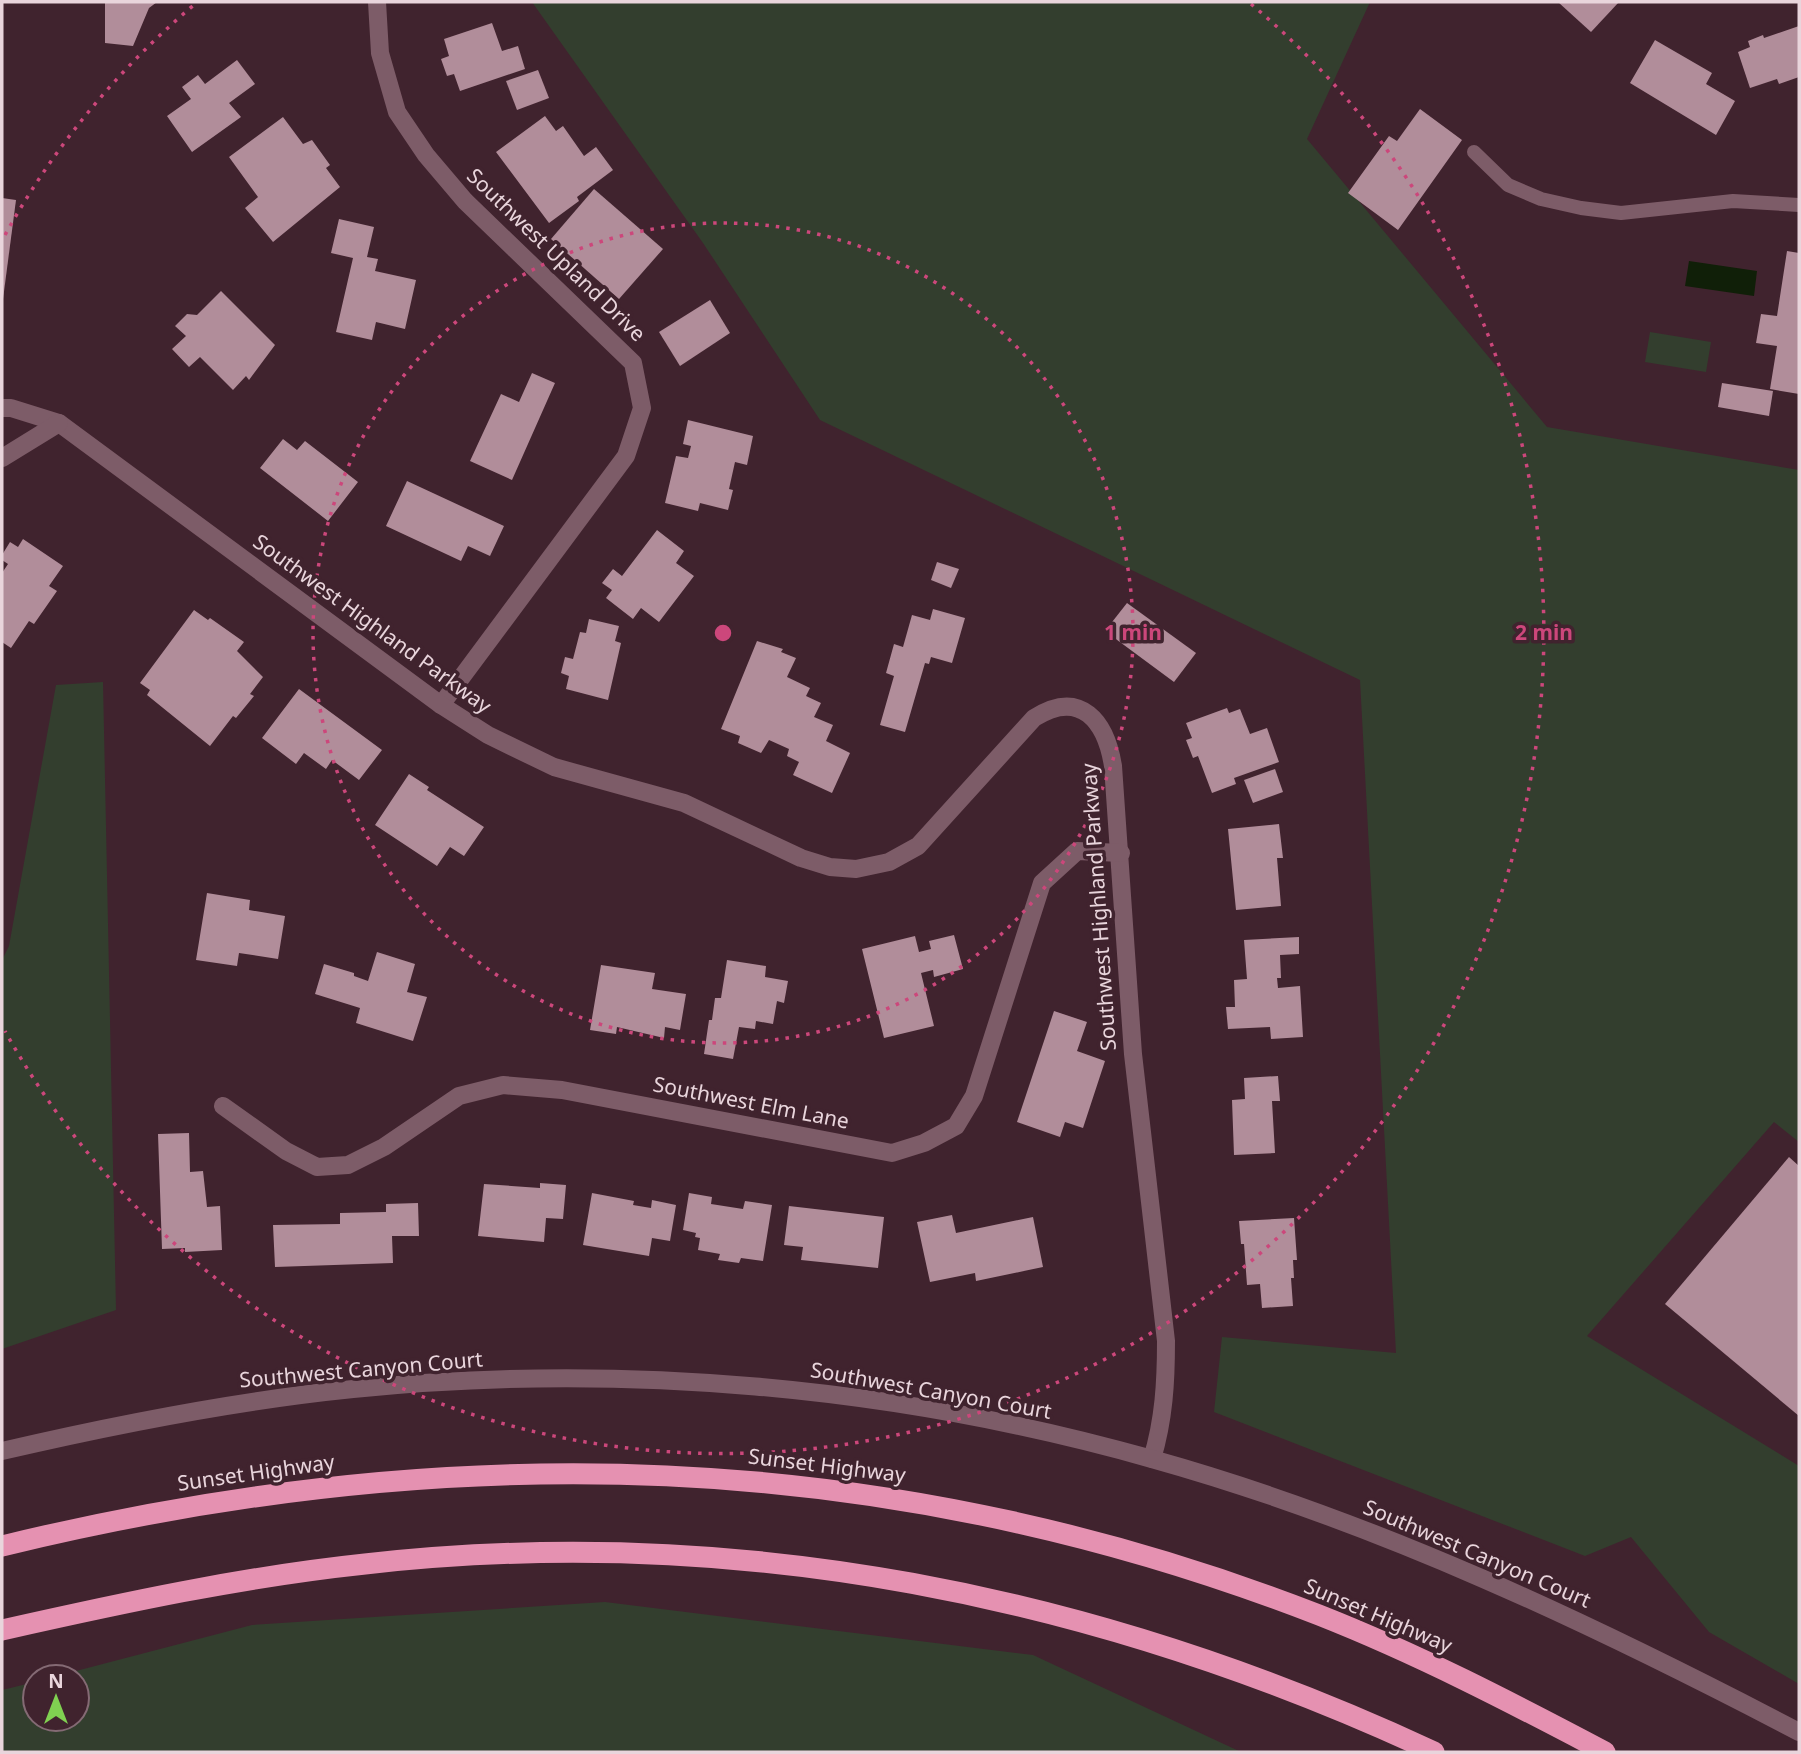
<svg xmlns="http://www.w3.org/2000/svg" width="1801" height="1754" font-family="'Noto Sans',sans-serif">
<style>
.green{fill:#333e2e}
.water{fill:#101f08}
.building{fill:#b18d9a}
.lines{fill:none;stroke-linecap:round;stroke-linejoin:round}
.service{stroke:#7d5c68;stroke-width:14}
.minor{stroke:#7d5c68;stroke-width:18}
.tertiary{stroke:#7d5c68;stroke-width:18}
.motorway{stroke:#e591b1;stroke-width:21}
.ring{fill:none;stroke:#cc477b;stroke-width:3.5;stroke-dasharray:3.5 7}
.labels{text-anchor:middle;stroke-width:7;stroke-linejoin:round;paint-order:stroke}
.street-label{font-size:21px;fill:#e9d5dc;stroke:#40232e}
.centre{fill:#cc477b;stroke:#40232e;stroke-width:3.5}
.ring-label{font-size:21px;text-anchor:middle;font-weight:bold;fill:#cc477b;stroke:#40232e;stroke-width:7;stroke-linejoin:round;paint-order:stroke}
</style>
<rect width="100%" height="100%" fill="#40232e"/>
<!-- green -->
<g class="green">
<polygon points="532,2 1370,2 1307,139 1547,427 1799,470 1799,1142 1774,1122 1587,1336 1799,1466 1799,1684 1709,1632 1631,1537 1585,1556 1214,1412 1222,1337 1396,1353 1360,680 820,420 703,243"/>
<polygon points="1650,332 1711,342 1706,372 1645,362"/>
<polygon points="103,682 116,1310 2,1349 2,960 9,946 56,685"/>
<polygon points="605,1602 1033,1655 1241,1752 2,1752 2,1690 35,1682 35,1719 77,1719 77,1677 53,1677 252,1625"/>
</g>
<!-- water -->
<polygon class="water" points="1689,261 1757,271 1754,296 1685,286"/>
<!-- building -->
<g class="building">
<polygon points="105,2 157,2 149,8 133,46 105,43"/>
<polygon points="1558,2 1619,2 1591,32"/>
<polygon points="492,23 502,51 518,46 525,69 460,91 454,74 447,76 441,59 449,56 444,39"/>
<polygon points="1799,26 1799,77 1779,84 1777,79 1750,88 1738,52 1750,47 1748,41 1763,35 1764,38"/>
<polygon points="1655,40 1712,73 1706,84 1735,101 1716,135 1630,83"/>
<polygon points="237,60 255,84 229,103 241,117 192,152 167,116 191,99 182,87 198,75 205,84"/>
<polygon points="538,70 549,98 517,110 506,81"/>
<polygon points="1420,109 1462,140 1398,230 1348,193 1389,136 1397,141"/>
<polygon points="545,116 556,131 563,126 584,156 596,147 613,170 577,197 579,201 549,223 496,152"/>
<polygon points="283,117 303,144 312,140 330,165 326,168 340,187 273,242 245,208 258,197 229,157"/>
<polygon points="594,189 663,249 619,299 551,239"/>
<polygon points="2,198 16,200 3,299 2,299"/>
<polygon points="339,219 374,227 367,257 378,259 375,271 416,280 405,329 376,322 372,340 336,332 353,258 331,253"/>
<polygon points="1787,251 1799,253 1799,394 1770,389 1777,346 1756,343 1761,314 1777,316"/>
<polygon points="221,291 275,345 249,380 246,376 233,390 200,357 189,367 172,349 186,336 175,326 187,314 197,315"/>
<polygon points="710,300 730,333 680,366 659,332"/>
<polygon points="532,373 555,383 512,480 470,461 501,394 519,402"/>
<polygon points="1722,383 1773,391 1769,416 1718,407"/>
<polygon points="688,420 753,436 747,465 735,462 729,489 733,490 728,510 700,503 698,511 665,503 676,456 688,458 691,446 683,444"/>
<polygon points="283,439 297,450 305,441 358,482 328,521 260,468"/>
<polygon points="407,481 504,526 490,556 468,546 461,561 386,526"/>
<polygon points="657,530 684,551 676,563 694,576 659,622 641,608 633,619 606,598 612,590 602,583 613,569 622,576"/>
<polygon points="23,539 63,566 49,586 57,591 34,624 29,621 11,648 2,642 2,573 8,564 2,560 2,555 10,542 18,547"/>
<polygon points="937,562 959,569 951,588 931,580"/>
<polygon points="1127,603 1196,653 1174,682 1105,631"/>
<polygon points="933,609 965,618 952,663 931,657 929,664 925,663 905,732 880,725 894,676 886,673 894,644 903,647 912,615 930,620"/>
<polygon points="194,610 208,620 210,618 244,642 237,651 263,677 250,694 254,696 236,718 233,716 210,746 147,695 150,690 140,683"/>
<polygon points="589,619 619,626 615,641 621,643 608,700 566,689 569,676 561,673 565,657 573,659 580,632 586,633"/>
<polygon points="757,641 783,649 781,652 796,658 787,677 810,688 806,696 821,703 814,717 833,725 826,741 850,753 832,793 793,775 799,762 787,756 789,749 769,740 761,753 738,743 740,736 721,729"/>
<polygon points="299,689 382,750 359,780 332,760 326,769 304,753 296,764 262,738"/>
<polygon points="1227,708 1229,713 1240,709 1250,734 1267,728 1279,762 1234,778 1236,784 1212,793 1198,756 1193,758 1186,740 1192,738 1186,723"/>
<polygon points="1275,769 1283,792 1253,803 1244,780"/>
<polygon points="409,774 429,787 427,790 484,827 464,856 450,847 437,866 375,825"/>
<polygon points="1279,824 1283,858 1277,858 1281,906 1236,910 1228,829"/>
<polygon points="207,893 250,900 249,910 285,916 278,959 239,953 237,966 196,960"/>
<polygon points="954,935 963,969 934,977 933,970 921,973 934,1026 884,1038 862,949 915,936 919,952 931,949 929,941"/>
<polygon points="1299,937 1299,954 1280,955 1281,978 1277,978 1278,988 1300,986 1303,1037 1271,1039 1270,1027 1228,1029 1226,1007 1235,1007 1234,980 1247,979 1244,940"/>
<polygon points="377,952 415,964 407,992 427,997 413,1041 356,1023 360,1008 315,994 324,964 354,973 354,976 368,981"/>
<polygon points="727,960 766,966 765,977 788,981 784,1003 777,1001 773,1024 756,1021 755,1029 739,1027 733,1059 704,1054 709,1020 712,1020 715,998 721,998"/>
<polygon points="601,965 655,973 652,989 686,994 680,1030 665,1027 664,1038 617,1027 616,1034 590,1030"/>
<polygon points="1054,1011 1087,1022 1077,1051 1105,1061 1083,1128 1065,1122 1060,1137 1017,1122"/>
<polygon points="1278,1076 1280,1101 1272,1101 1275,1153 1234,1155 1232,1100 1245,1099 1244,1078"/>
<polygon points="189,1133 190,1172 203,1171 207,1207 220,1206 222,1250 185,1252 185,1248 162,1249 158,1134"/>
<polygon points="1789,1157 1799,1166 1799,1416 1665,1304"/>
<polygon points="540,1183 566,1185 563,1219 546,1218 544,1242 478,1236 484,1184 540,1188"/>
<polygon points="592,1193 634,1201 633,1205 651,1208 652,1200 676,1205 670,1241 652,1238 649,1256 583,1245"/>
<polygon points="689,1193 712,1197 711,1204 743,1209 745,1201 772,1205 763,1261 741,1258 739,1263 718,1260 720,1254 698,1250 700,1238 695,1237 696,1233 683,1230"/>
<polygon points="418,1203 419,1236 392,1236 393,1263 275,1267 273,1225 340,1224 340,1213 386,1212 386,1204"/>
<polygon points="789,1206 884,1217 878,1268 801,1260 803,1247 784,1245"/>
<polygon points="952,1215 956,1233 1033,1217 1043,1267 976,1281 975,1273 930,1282 917,1222"/>
<polygon points="1294,1218 1297,1260 1293,1260 1294,1278 1291,1278 1293,1306 1262,1308 1260,1284 1247,1285 1244,1244 1241,1244 1239,1221"/>
</g>
<g class="lines">
<!-- service -->
<polyline class="service" points="1474,152 1508,185 1541,199 1581,208 1621,213 1733,201 1799,205"/>
<!-- minor -->
<g class="minor">
<polyline points="377,2 380,53 397,112 426,155 465,201 633,363 642,408 626,456 441,705"/>
<path d="M2,408H11L59,423L441,705L488,735L554,767L684,803L801,858L830,867L856,869L889,862L918,846L1034,718C1081,688 1106,722 1113,766L1133,1054L1166,1341C1166,1382 1164,1419 1152,1459"/>
<polyline points="2,458 59,423"/>
<polyline points="223,1106 286,1151 317,1167 348,1165 384,1147 459,1096 503,1085 562,1090 892,1153 924,1143 956,1126 974,1096 1042,883 1077,851 1121,853"/>
</g>
<!-- tertiary -->
<path class="tertiary" d="M2,1451C118,1424 234,1401 353,1389C619,1362 894,1386 1152,1459C1378,1522 1592,1624 1799,1732"/>
<!-- motorway -->
<g class="motorway">
<path d="M2,1546C452,1436 885,1446 1319,1615C1418,1654 1512,1703 1605,1752"/>
<path d="M2,1630C122,1603 242,1577 365,1564C737,1522 1097,1595 1434,1752"/>
</g>
</g>
<!-- distance rings -->
<g class="ring">
<circle cx="723" cy="633" r="410"/>
<path d="M5 235A821 821 0 0 1 195 4M1251 4A821 821 0 1 1 5 1031"/>
</g>
<g class="labels">
<!-- street labels -->
<g class="street-label">
<text transform="translate(556 255) rotate(44)" y="7">Southwest Upland Drive</text>
<text transform="translate(372 624) rotate(36)" y="7">Southwest Highland Parkway</text>
<text transform="translate(1099 907) rotate(-94)" y="7">Southwest Highland Parkway</text>
<text transform="translate(751 1103) rotate(11)" y="7">Southwest Elm Lane</text>
<text transform="translate(361 1370) rotate(-5)" y="7">Southwest Canyon Court</text>
<text transform="translate(931 1391) rotate(10)" y="7">Southwest Canyon Court</text>
<text transform="translate(827 1466) rotate(7)" y="7">Sunset Highway</text>
<text transform="translate(256 1473) rotate(-8)" y="7">Sunset Highway</text>
<text transform="translate(1477 1554) rotate(23)" y="7">Southwest Canyon Court</text>
<text transform="translate(1378 1616) rotate(23)" y="7">Sunset Highway</text>
</g>
</g>
<circle cx="723" cy="633" r="10" class="centre"/>
<g class="ring-label">
<text x="1133" y="640">1 min</text>
<text x="1544" y="640">2 min</text>
</g>
<!-- border -->
<rect width="1801" height="1754" fill="none" stroke="#e9d5dc" stroke-width="7"/>
<!-- north arrow -->
<g transform="translate(56 1698)"><circle r="33" fill="#40232e" stroke="#846a74" stroke-width="2"/>
<path d="M0-5L12 26L0 18L-12 26Z" fill="#80d051"/>
<text y="-10" font-size="19" font-weight="bold" text-anchor="middle" fill="#e9d5dc">N</text>
</g>
</svg>
